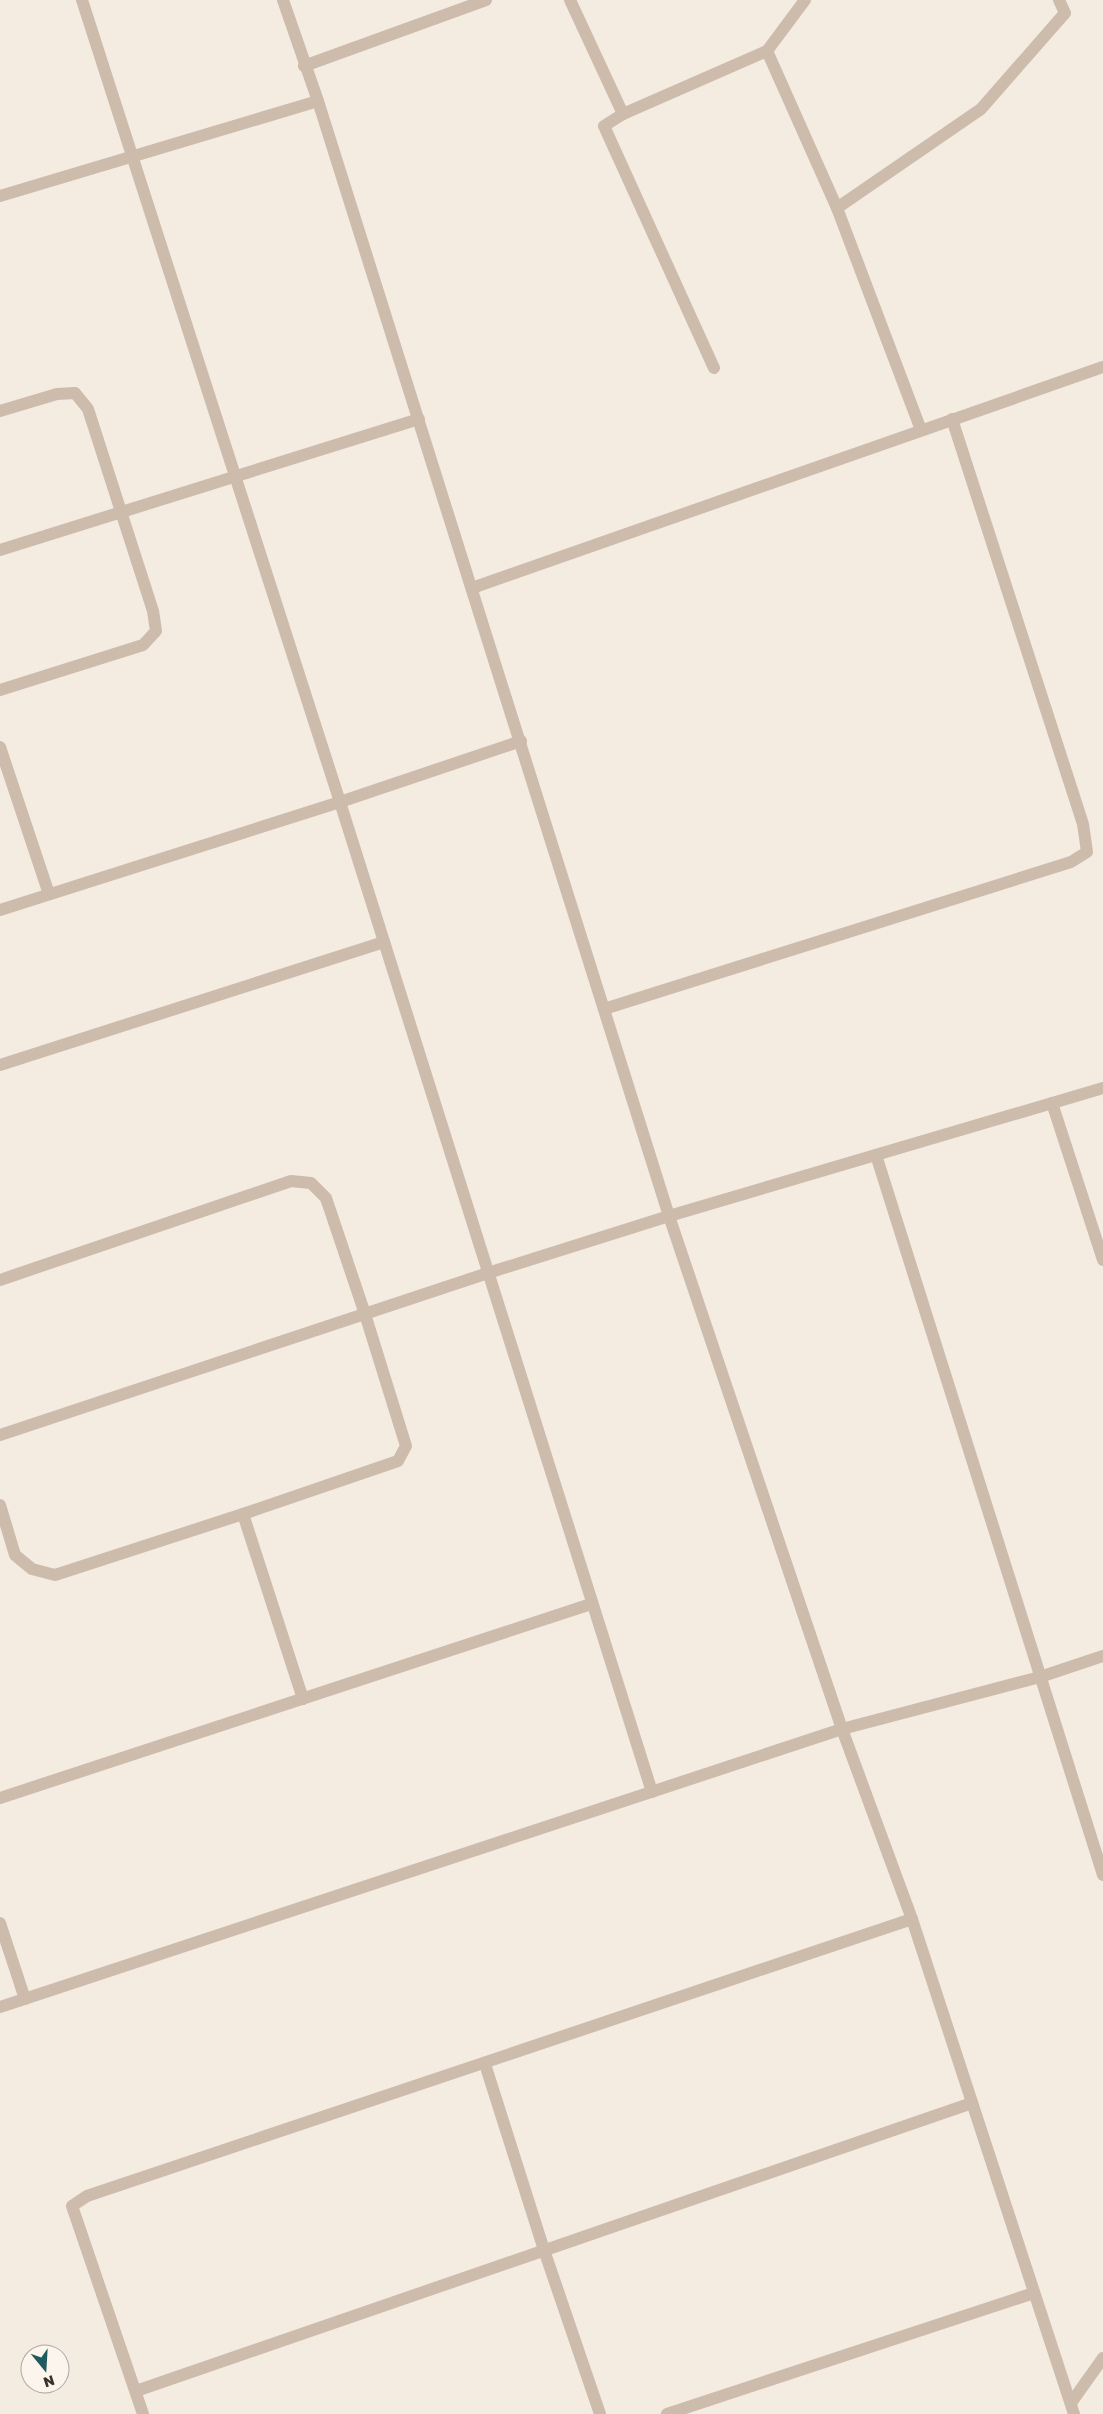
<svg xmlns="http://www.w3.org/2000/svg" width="1103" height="2414" font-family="'Golos Text',sans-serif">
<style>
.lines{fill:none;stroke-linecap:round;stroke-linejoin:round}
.street{stroke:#cdbbac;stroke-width:12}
</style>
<rect width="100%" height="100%" fill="#f4ebe1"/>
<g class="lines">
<!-- street -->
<g class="street">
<polyline points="82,0 340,802 652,1792"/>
<polyline points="283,0 318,101 669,1216 842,1729 912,1919 1074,2414"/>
<polyline points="570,0 623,114"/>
<polyline points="767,51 837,208 921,430"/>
<polyline points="304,66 486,0"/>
<polyline points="0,196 318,101"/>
<polyline points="837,208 981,109 1065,13 1059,0"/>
<polyline points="714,368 604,126 623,114 767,51 805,0"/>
<polyline points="0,411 57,394 75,393 88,409 153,611 156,631 143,645 0,690"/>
<polyline points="0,550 419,419"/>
<polyline points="472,588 1103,367"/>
<polyline points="0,747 49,894"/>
<polyline points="0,910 340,802 521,741"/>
<polyline points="604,1009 1071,862 1087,852 1083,824 952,419"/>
<polyline points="0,1065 384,942"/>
<polyline points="1052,1103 1103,1260"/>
<polyline points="876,1155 1103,1875"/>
<polyline points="0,1280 291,1181 311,1183 326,1198 365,1314 406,1446 398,1461 243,1514 55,1575 32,1569 15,1555 0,1505"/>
<polyline points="0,1435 488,1273 669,1216 1103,1088"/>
<polyline points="243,1514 303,1699"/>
<polyline points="0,1798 591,1604"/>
<polyline points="0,1923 25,1999"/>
<polyline points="0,2007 842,1729 1040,1677 1103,1656"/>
<polyline points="485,2064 544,2250 600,2414"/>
<polyline points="136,2391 972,2103"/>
<polyline points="1071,2403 1103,2358"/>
<polyline points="143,2414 72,2206 87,2196 912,1919"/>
<polyline points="667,2414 1034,2293"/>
</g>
</g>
<!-- north arrow -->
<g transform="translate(45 2369) rotate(162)"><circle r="24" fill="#fbf5ee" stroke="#aea6a0"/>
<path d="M0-4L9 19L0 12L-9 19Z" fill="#1f5a5e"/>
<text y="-8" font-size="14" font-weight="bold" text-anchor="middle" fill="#3b302b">N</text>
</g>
</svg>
